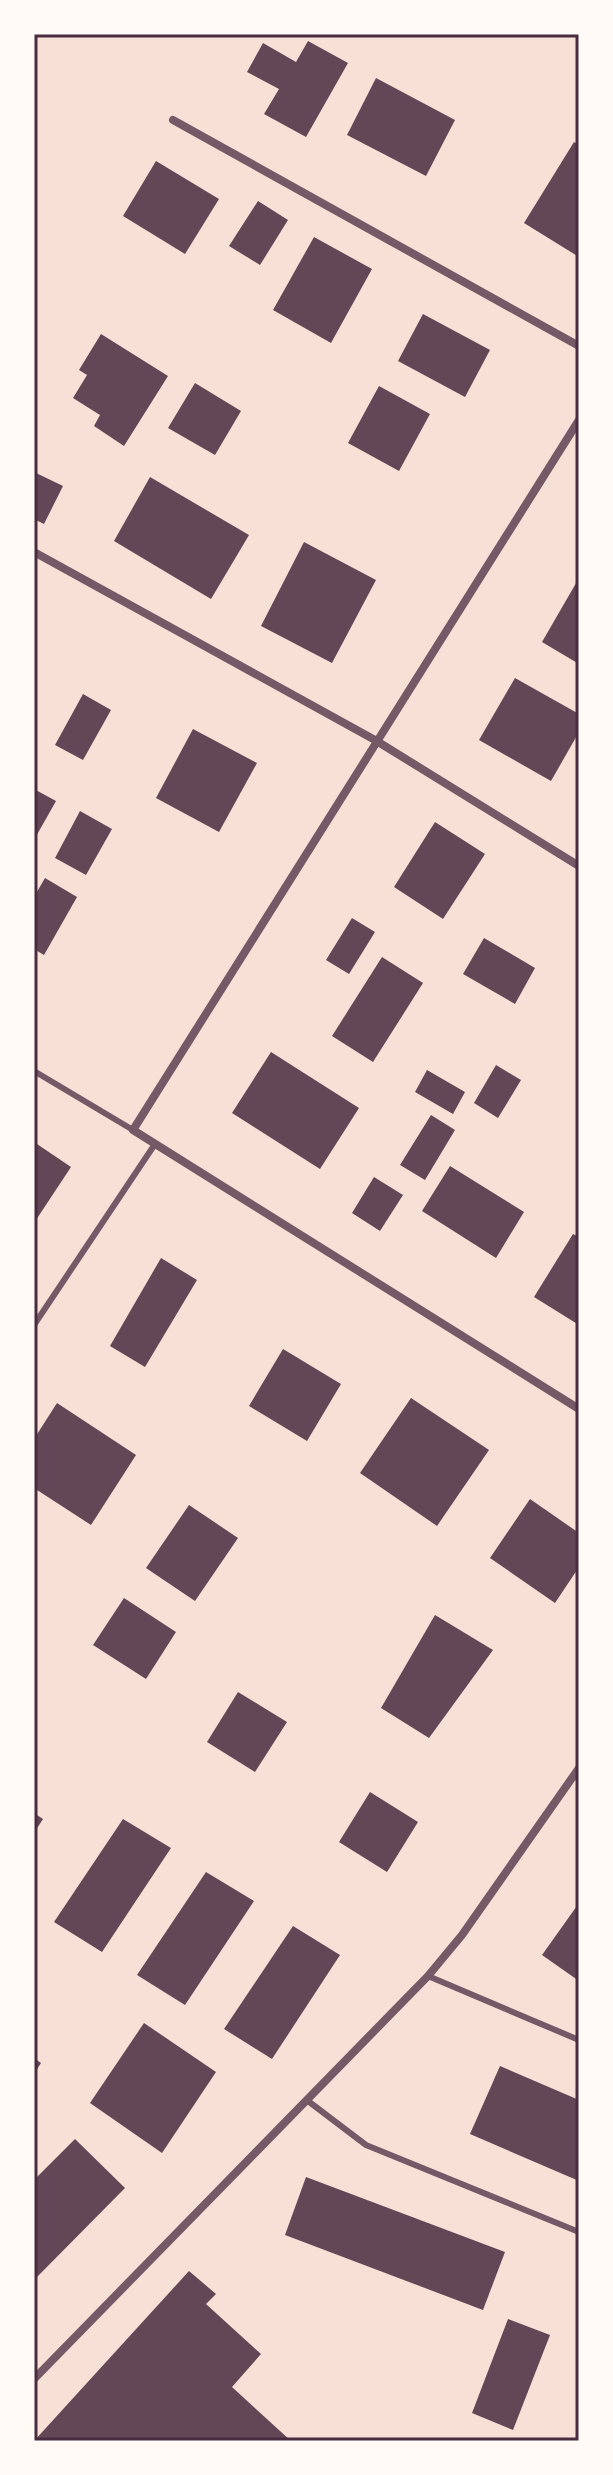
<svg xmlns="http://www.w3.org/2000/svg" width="613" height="2475" font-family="Montserrat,sans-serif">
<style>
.building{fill:#644757}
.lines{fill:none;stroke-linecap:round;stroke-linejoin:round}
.service{stroke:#755966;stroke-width:6}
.minor{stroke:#755966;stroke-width:8}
.neatline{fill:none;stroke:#4a2c40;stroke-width:3}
</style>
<rect width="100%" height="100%" fill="#f7e1d7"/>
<!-- building -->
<g class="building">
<polygon points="308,41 348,63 306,137 264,114 279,89 247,72 263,43 296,62"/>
<polygon points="376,78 455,120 426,176 347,135"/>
<polygon points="574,142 579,145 579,257 524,223"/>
<polygon points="156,161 219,199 185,254 123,216"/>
<polygon points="258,201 288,220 260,265 229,246"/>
<polygon points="314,237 372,269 331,343 273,310"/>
<polygon points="423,314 490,350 465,397 398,361"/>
<polygon points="101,334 168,376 124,446 94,426 100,415 73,398 87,375 79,370"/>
<polygon points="195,383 241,411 215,455 168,428"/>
<polygon points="379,386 430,414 399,471 348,443"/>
<polygon points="34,472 63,486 44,524 34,519"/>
<polygon points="150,477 249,535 211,599 114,541"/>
<polygon points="304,542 376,580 332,663 261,626"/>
<polygon points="579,578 579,664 542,642"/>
<polygon points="515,678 579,714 579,732 551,781 479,740"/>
<polygon points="83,694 111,710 83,760 55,745"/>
<polygon points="193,729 257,763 219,832 156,798"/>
<polygon points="34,789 56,801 34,840"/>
<polygon points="80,811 112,829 86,875 55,858"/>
<polygon points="435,822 485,854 443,919 394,887"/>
<polygon points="45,878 77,897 44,955 34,949 34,897"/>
<polygon points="352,918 375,932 349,974 326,960"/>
<polygon points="484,938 535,968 515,1004 463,974"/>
<polygon points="382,957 423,983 373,1062 332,1036"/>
<polygon points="271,1052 359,1108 320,1169 232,1113"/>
<polygon points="496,1065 521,1080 498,1118 474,1103"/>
<polygon points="427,1070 465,1092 453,1114 415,1092"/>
<polygon points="431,1115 455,1130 425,1180 400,1165"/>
<polygon points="34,1142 71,1167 34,1223"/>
<polygon points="450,1166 524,1212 496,1258 422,1211"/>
<polygon points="374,1177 403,1195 380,1231 352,1213"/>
<polygon points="573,1234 579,1237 579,1325 534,1297"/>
<polygon points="161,1258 197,1280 145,1367 110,1346"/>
<polygon points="283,1349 341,1384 307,1441 249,1406"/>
<polygon points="411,1398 489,1450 437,1526 360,1473"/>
<polygon points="57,1403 136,1455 91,1525 34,1488 34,1439"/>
<polygon points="530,1499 579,1533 579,1567 555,1603 490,1558"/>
<polygon points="189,1505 238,1538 195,1601 146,1568"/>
<polygon points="124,1598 176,1632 146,1679 93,1645"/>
<polygon points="435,1615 493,1650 429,1738 381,1708"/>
<polygon points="238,1692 287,1722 255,1772 207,1742"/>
<polygon points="370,1792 418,1822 387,1872 339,1842"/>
<polygon points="34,1813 43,1819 34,1833"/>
<polygon points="123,1819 171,1848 102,1952 54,1922"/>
<polygon points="206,1872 254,1901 185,2005 137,1975"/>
<polygon points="579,1903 579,1981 542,1955"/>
<polygon points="293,1926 340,1955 272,2059 224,2029"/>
<polygon points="144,2023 216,2072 162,2153 90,2103"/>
<polygon points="34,2058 41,2063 34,2074"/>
<polygon points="500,2066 579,2100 579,2181 470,2134"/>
<polygon points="75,2139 125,2188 37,2277 34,2273 34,2180"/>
<polygon points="306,2177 505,2252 483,2310 285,2235"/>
<polygon points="189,2271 216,2294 206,2304 261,2354 232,2387 291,2441 34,2441"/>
<polygon points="508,2319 550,2335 513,2430 472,2413"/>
</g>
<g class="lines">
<!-- service -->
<g class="service">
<polyline points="34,1071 133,1130"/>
<polyline points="34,1325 155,1144"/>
<polyline points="428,1976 579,2040"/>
<polyline points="308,2101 366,2145 579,2232"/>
</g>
<!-- minor -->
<g class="minor">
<polyline points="173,120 579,346"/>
<polyline points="579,420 133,1130 579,1409"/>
<polyline points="34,552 375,740 579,866"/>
<polyline points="34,2379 428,1976 462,1935 579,1768"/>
</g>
</g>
<!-- border -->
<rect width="613" height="2475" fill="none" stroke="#fffaf5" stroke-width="72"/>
<rect x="36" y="36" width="541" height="2403" class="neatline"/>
</svg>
